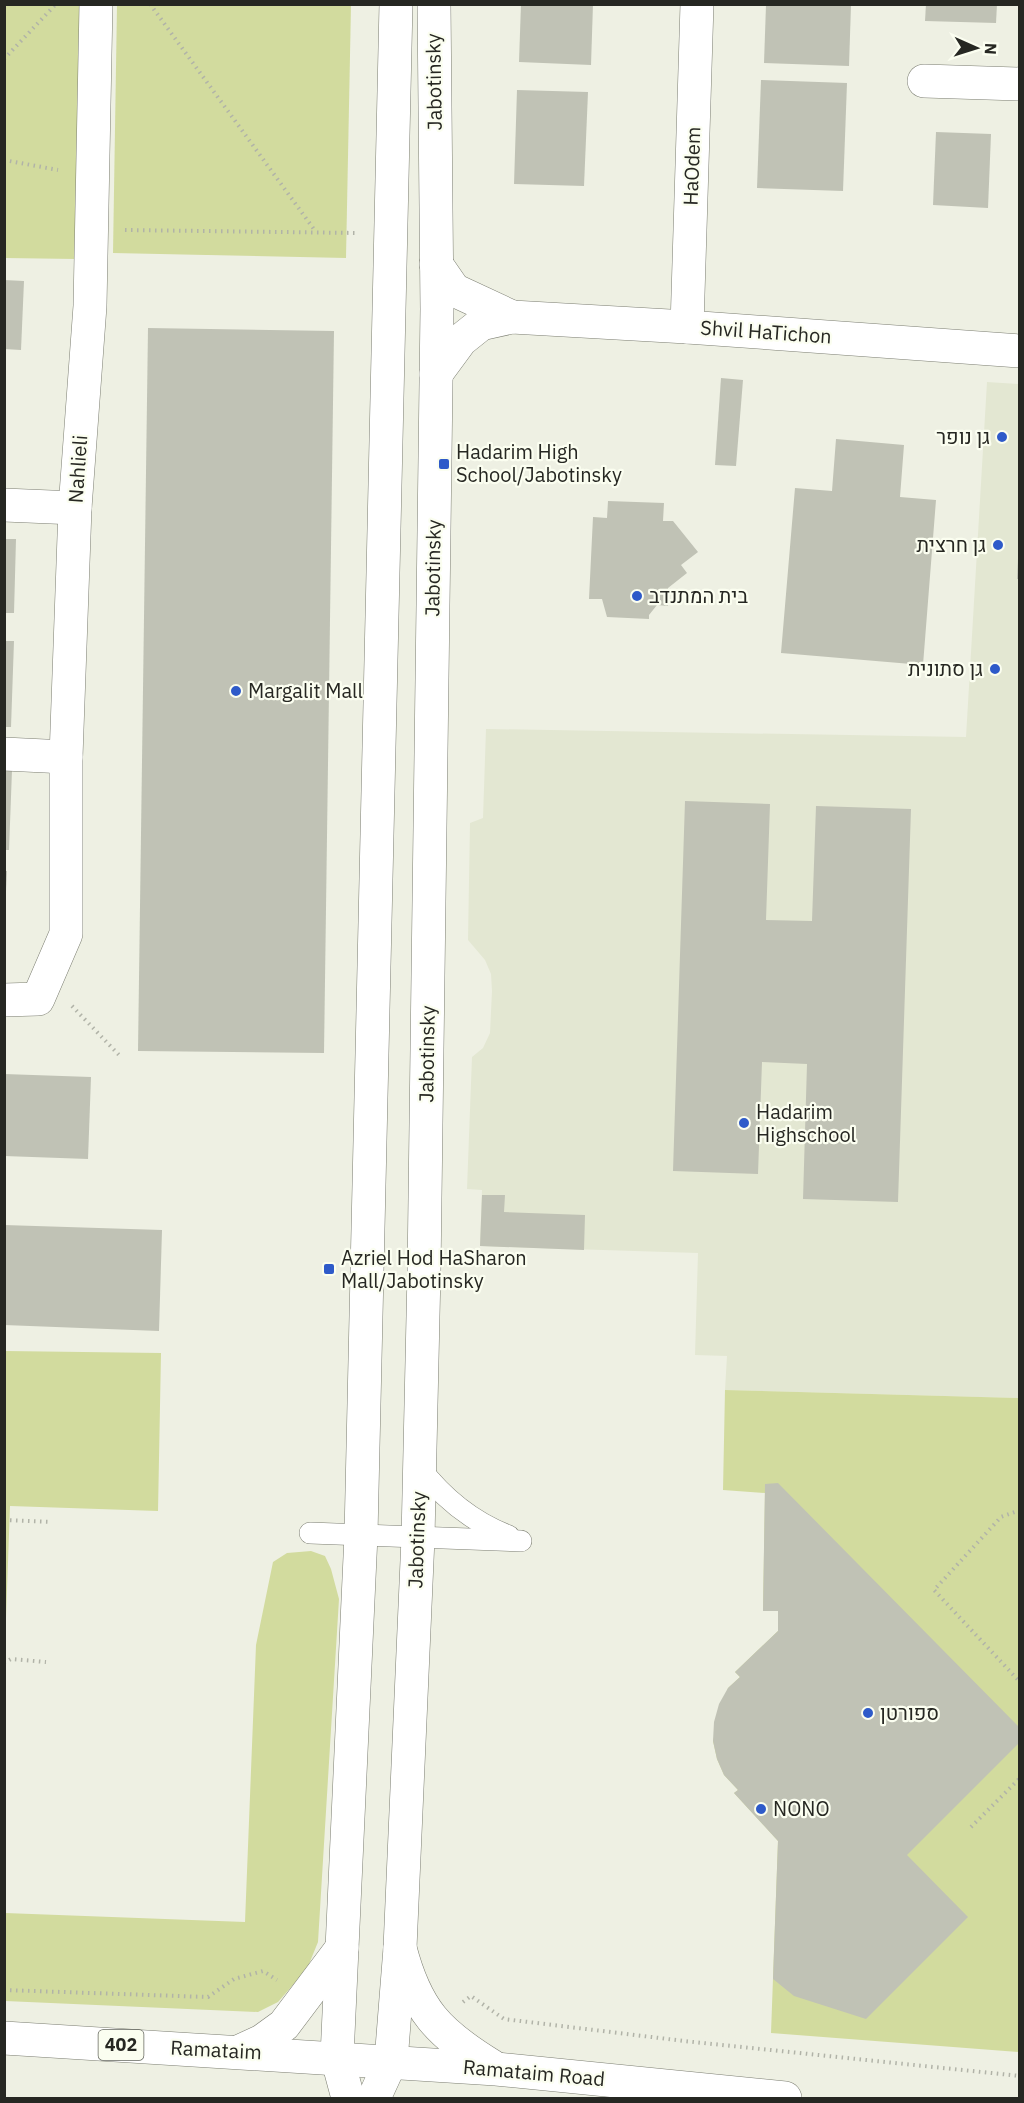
<svg xmlns="http://www.w3.org/2000/svg" width="1024" height="2103" font-family="'IBM Plex Sans',Heebo,sans-serif">
<style>
.built{fill:#e3e7d2}
.green{fill:#d2db9e}
.building{fill:#c0c2b5}
.lines{fill:none;stroke-linecap:round;stroke-linejoin:round}
.lane-casing{stroke:#7c7e72;stroke-width:22}
.street-casing{stroke:#7c7e72;stroke-width:34}
.secondary-casing{stroke:#7c7e72;stroke-width:34}
.primary-casing{stroke:#7c7e72;stroke-width:34}
.path{stroke:#b1b3a8;stroke-width:4;stroke-dasharray:1.5 4.5;stroke-linecap:butt}
.lane{stroke:#fff;stroke-width:21}
.street{stroke:#fff;stroke-width:33}
.secondary{stroke:#fff;stroke-width:33}
.primary{stroke:#fff;stroke-width:33}
.poi-dot{fill:#2e5ac9;stroke:#fbfef0;stroke-width:2}
.labels{text-anchor:middle;stroke-width:4.5;stroke-linejoin:round;paint-order:stroke}
.shield{fill:#fbfef0;stroke:#666860;stroke-width:1.5}
.shield-label{font-size:18px;font-weight:bold;fill:#262722}
.street-label{font-size:20px;fill:#262722;stroke:#fbfef0}
.poi-label{font-size:20px;fill:#262722;stroke:#fbfef0;text-anchor:start}
</style>
<rect width="100%" height="100%" fill="#eef0e3"/>
<!-- built -->
<polygon class="built" points="987,382 1019,384 1019,1398 725,1390 727,1356 695,1355 698,1253 480,1246 482,1190 467,1189 472,1057 483,1048 490,1033 492,991 491,974 485,960 468,940 470,823 483,818 486,729 966,737"/>
<!-- green -->
<g class="green">
<polygon points="5,5 82,5 76,259 5,258"/>
<polygon points="117,5 351,5 346,258 113,253"/>
<polygon points="5,1351 161,1353 158,1511 10,1506 5,1646"/>
<polygon points="725,1390 1019,1398 1019,2052 771,2033 778,1841 734,1793 738,1790 724,1775 717,1759 713,1741 728,1688 740,1677 735,1672 778,1631 778,1611 763,1611 765,1493 723,1490"/>
<polygon points="311,1551 325,1556 331,1569 339,1599 318,1942 307,1969 278,2002 258,2012 5,2001 5,1913 245,1922 256,1645 273,1562 287,1553"/>
</g>
<!-- building -->
<g class="building">
<polygon points="521,4 593,4 591,65 519,62"/>
<polygon points="926,4 997,4 996,23 925,21"/>
<polygon points="766,5 851,5 849,66 764,63"/>
<polygon points="761,80 847,83 843,191 757,188"/>
<polygon points="517,90 588,92 584,186 514,184"/>
<polygon points="936,132 991,134 988,208 933,205"/>
<polygon points="4,280 24,281 21,350 4,349"/>
<polygon points="148,328 334,331 324,1053 138,1051"/>
<polygon points="721,378 743,380 736,466 715,465"/>
<polygon points="836,439 904,445 900,497 936,500 923,665 781,653 795,488 832,491"/>
<polygon points="608,501 664,503 663,521 673,521 698,552 681,565 687,573 668,588 668,606 657,605 649,615 649,619 607,617 602,599 589,599 593,517 607,518"/>
<polygon points="4,539 16,539 14,613 4,613"/>
<polygon points="1018,559 1020,559 1020,579 1017,579"/>
<polygon points="4,641 14,641 11,727 4,727"/>
<polygon points="4,770 12,770 9,850 4,850"/>
<polygon points="685,801 770,804 766,920 812,921 816,806 911,809 898,1202 803,1199 807,1064 762,1062 758,1174 673,1171"/>
<polygon points="4,871 7,871 6,891 4,891"/>
<polygon points="4,1074 91,1077 88,1159 4,1156"/>
<polygon points="482,1195 505,1195 504,1212 585,1215 584,1250 480,1246"/>
<polygon points="4,1225 162,1230 159,1331 4,1325"/>
<polygon points="778,1483 1020,1728 1020,1742 907,1855 968,1917 866,2019 794,1996 773,1979 778,1841 734,1793 738,1790 724,1775 717,1759 713,1741 714,1722 719,1704 728,1688 740,1677 735,1672 778,1631 778,1611 763,1611 765,1484"/>
</g>
<g class="lines">
<!-- lane casing -->
<g class="lane-casing">
<g id="lane">
<path d="M420,1468C444,1499 472,1522 509,1536"/>
<polyline points="310,1533 521,1541"/>
</g>
</g>
<!-- street casing -->
<g class="street-casing">
<g id="street">
<polyline points="924,81 1020,84"/>
<polyline points="436,264 454,290 512,317"/>
<polyline points="687,327 697,4"/>
<polyline points="436,374 461,340 481,324 512,317 687,327 1020,351"/>
<polyline points="4,505 75,508"/>
<polyline points="4,754 66,757"/>
<polyline points="4,1000 38,999 66,934 66,757 75,508 90,306 96,4"/>
</g>
</g>
<!-- secondary casing -->
<g class="secondary-casing">
<g id="secondary">
<polyline points="348,2098 337,2057 361,1535 396,4"/>
<polyline points="374,2098 391,2061 400,1948 418,1538 424,1272 437,309 434,4"/>
</g>
</g>
<!-- primary casing -->
<g class="primary-casing">
<g id="primary">
<path d="M400,1948C416,2010 438,2033 492,2066"/>
<polyline points="4,2038 496,2069 785,2098"/>
<polyline points="238,2052 262,2041 284,2025 342,1948"/>
</g>
</g>
<!-- path -->
<g class="path">
<polyline points="150,4 316,232"/>
<polyline points="4,59 56,4"/>
<polyline points="4,160 58,170"/>
<polyline points="125,230 357,233"/>
<polyline points="72,1006 119,1055"/>
<polyline points="1020,1510 1001,1517 934,1590 1020,1682"/>
<polyline points="4,1520 51,1522"/>
<polyline points="4,1663 11,1659 46,1662"/>
<polyline points="971,1827 1020,1778"/>
<polyline points="4,1990 208,1997 234,1979 263,1971 277,1980"/>
<polyline points="463,2002 471,1996 504,2019 684,2041 1020,2076"/>
</g>
<!-- lane -->
<use href="#lane" class="lane"/>
<!-- street -->
<use href="#street" class="street"/>
<!-- secondary -->
<use href="#secondary" class="secondary"/>
<!-- primary -->
<use href="#primary" class="primary"/>
</g>
<!-- markers -->
<g class="poi-dot">
<circle cx="1002" cy="437" r="6"/>
<rect x="438" y="458" width="12" height="12" rx="3"/>
<circle cx="998" cy="545" r="6"/>
<circle cx="637" cy="596" r="6"/>
<circle cx="995" cy="669" r="6"/>
<circle cx="236" cy="691" r="6"/>
<circle cx="744" cy="1123" r="6"/>
<rect x="323" y="1263" width="12" height="12" rx="3"/>
<circle cx="868" cy="1713" r="6"/>
<circle cx="761" cy="1809" r="6"/>
</g>
<g class="labels">
<!-- shield labels -->
<rect class="shield" x="98.5" y="2030" width="45" height="30" rx="4.5"/>
<g class="shield-label">
<text x="121" y="2051">402</text>
</g>
<!-- street labels -->
<g class="street-label">
<text transform="translate(434 82) rotate(-91)" y="7">Jabotinsky</text>
<text transform="translate(692 166) rotate(-88)" y="7">HaOdem</text>
<text transform="translate(766 332) rotate(4)" y="7">Shvil HaTichon</text>
<text transform="translate(78 469) rotate(-86)" y="7">Nahlieli</text>
<text transform="translate(433 568) rotate(-89)" y="7">Jabotinsky</text>
<text transform="translate(427 1054) rotate(-89)" y="7">Jabotinsky</text>
<text transform="translate(417 1540) rotate(-88)" y="7">Jabotinsky</text>
<text transform="translate(216 2050) rotate(3)" y="7">Ramataim</text>
<text transform="translate(534 2073) rotate(5)" y="7">Ramataim Road</text>
</g>
<!-- poi labels -->
<g class="poi-label">
<text x="990" y="444" text-anchor="end">גן נופר</text>
<text x="456" y="459">Hadarim High<tspan x="456" dy="23">School/Jabotinsky</tspan></text>
<text x="986" y="552" text-anchor="end">גן חרצית</text>
<text x="649" y="603">בית המתנדב</text>
<text x="983" y="676" text-anchor="end">גן סתונית</text>
<text x="248" y="698">Margalit Mall</text>
<text x="756" y="1119">Hadarim<tspan x="756" dy="23">Highschool</tspan></text>
<text x="341" y="1265">Azriel Hod HaSharon<tspan x="341" dy="23">Mall/Jabotinsky</tspan></text>
<text x="880" y="1720">ספורטן</text>
<text x="773" y="1816">NONO</text>
</g>
</g>
<!-- border -->
<rect width="1024" height="2103" fill="none" stroke="#262722" stroke-width="12"/>
<!-- north arrow -->
<g transform="translate(976 48) rotate(93)" stroke="#fbfef0" stroke-width="4.5" paint-order="stroke">
<path d="M0-4.5L10 22L0 15L-10 22Z" fill="#262722"/>
<text y="-9" font-size="16" font-weight="bold" text-anchor="middle" fill="#262722">N</text>
</g>
</svg>
